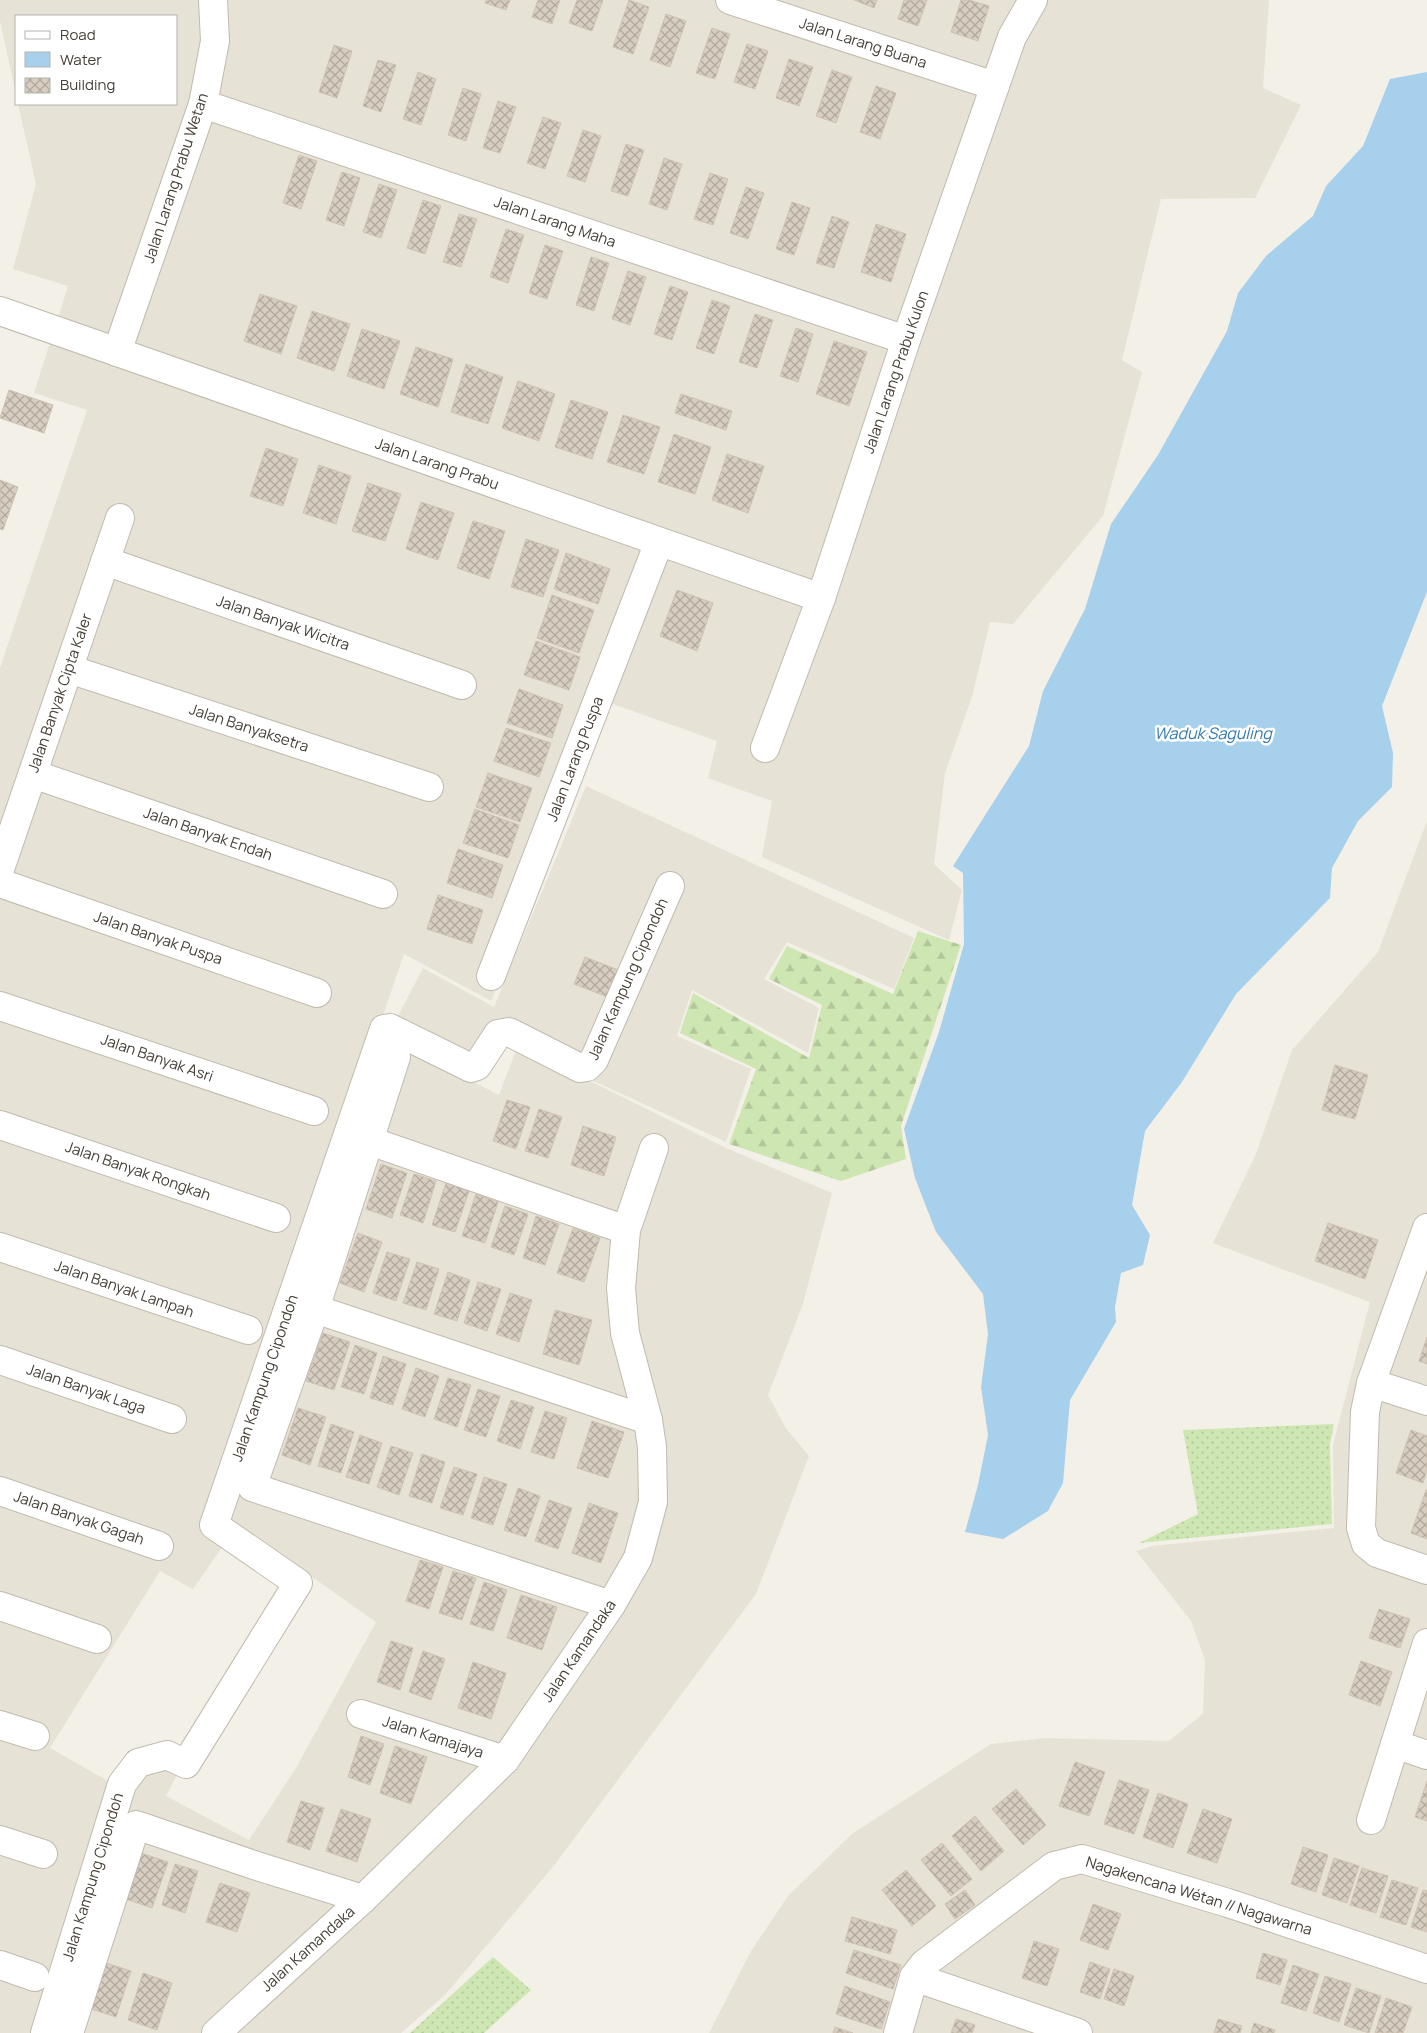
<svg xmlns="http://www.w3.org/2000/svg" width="1427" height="2033" font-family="Manrope,sans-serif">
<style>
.residential{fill:#e7e2d6}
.grass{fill:url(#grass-dots)}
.forest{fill:url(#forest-firs)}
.water{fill:#a7d0ed}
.building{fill:url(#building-cross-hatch);stroke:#cfc3b1}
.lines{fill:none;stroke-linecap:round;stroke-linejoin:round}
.minor-casing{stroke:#c1baae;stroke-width:30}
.minor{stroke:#fff;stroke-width:28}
.labels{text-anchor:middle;stroke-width:5;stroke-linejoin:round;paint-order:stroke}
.street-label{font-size:15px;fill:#464037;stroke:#fff}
.water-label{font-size:16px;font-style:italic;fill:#347aae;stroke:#fff}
</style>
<defs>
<pattern id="grass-dots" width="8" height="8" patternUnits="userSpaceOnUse" patternTransform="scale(1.25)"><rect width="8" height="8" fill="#cee6b2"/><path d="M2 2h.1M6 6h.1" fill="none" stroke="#b2c69a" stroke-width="1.8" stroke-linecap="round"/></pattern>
<pattern id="forest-firs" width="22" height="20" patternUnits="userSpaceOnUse" patternTransform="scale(1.25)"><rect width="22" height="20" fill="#cee6b2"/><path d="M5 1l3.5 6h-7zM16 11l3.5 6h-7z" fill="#b2c69a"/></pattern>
<pattern id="building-cross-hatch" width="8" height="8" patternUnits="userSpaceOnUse" patternTransform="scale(1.25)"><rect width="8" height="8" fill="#d7cec1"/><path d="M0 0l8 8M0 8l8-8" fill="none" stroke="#b0a99e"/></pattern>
</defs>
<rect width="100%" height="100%" fill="#f3f0e8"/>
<!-- residential -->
<g class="residential">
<polygon points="0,0 1269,0 1263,88 1301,105 1255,198 1161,199 1122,360 1142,372 1103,516 1013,624 990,622 972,697 945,773 934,864 962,890 949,940 762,857 772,801 708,778 717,741 610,703 491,1001 404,954 207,1531 223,1546 193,1589 160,1571 50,1748 115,1785 35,2033 0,2033 0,668 87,410 34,393 68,286 13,269 36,184 18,104 176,104 176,16 16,16 16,94 0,21"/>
<polygon points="586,786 914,938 894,989 787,942 764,979 819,1008 808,1053 692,990 677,1036 751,1069 726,1142 505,1040 476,1076 394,1024 423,968 494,1007"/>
<polygon points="1427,821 1427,2033 709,2033 751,1951 788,1896 852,1834 991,1744 1046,1738 1169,1741 1203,1714 1205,1660 1191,1621 1136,1551 1152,1546 1334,1528 1333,1445 1370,1302 1213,1243 1256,1154 1292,1050 1378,952"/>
<polygon points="391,1039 499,1095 517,1048 594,1083 726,1148 832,1193 803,1304 768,1395 785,1427 809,1456 756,1594 556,1863 446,1994 401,2033 56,2033 133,1790 147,1775 168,1766 178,1773 166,1796 249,1840 296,1768 376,1622 230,1519"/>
</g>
<!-- grass -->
<g class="grass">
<polygon points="1334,1424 1330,1444 1332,1524 1139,1543 1198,1514 1183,1430"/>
<polygon points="493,1957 531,1990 484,2033 410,2033"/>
</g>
<!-- forest -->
<polygon class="forest" points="918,931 961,945 901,1126 906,1159 841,1181 729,1144 756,1069 680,1033 693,993 809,1058 822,1005 769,979 787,946 893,994"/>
<!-- water -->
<polygon class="water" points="1427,72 1427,592 1382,706 1393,753 1392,787 1358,821 1332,868 1330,898 1236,994 1182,1082 1145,1131 1132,1205 1150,1235 1143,1265 1121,1273 1115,1307 1116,1322 1070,1400 1063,1483 1048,1511 1003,1539 965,1532 978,1485 988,1435 981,1387 988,1334 983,1294 936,1232 915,1178 904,1129 939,1032 964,944 963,873 953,866 1029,746 1043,691 1085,609 1111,524 1158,455 1227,331 1238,293 1266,256 1313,216 1326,186 1363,146 1390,79"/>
<!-- building -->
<g class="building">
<polygon points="486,0 510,0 506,10 485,3"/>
<polygon points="538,0 560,0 552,24 532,17"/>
<polygon points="577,0 603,0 592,31 569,23"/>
<polygon points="629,0 649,7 633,54 613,47"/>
<polygon points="854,0 877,0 874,8"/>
<polygon points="904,0 927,0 918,26 898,19"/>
<polygon points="961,0 969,0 989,6 978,41 951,32"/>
<polygon points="666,14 686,21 670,67 650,60"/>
<polygon points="712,28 730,34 715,79 696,73"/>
<polygon points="747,44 768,51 755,89 734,82"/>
<polygon points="334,45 352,51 337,98 319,92"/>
<polygon points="789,59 813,67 799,106 776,98"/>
<polygon points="378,60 396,65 381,112 363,106"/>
<polygon points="832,70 852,77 836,123 816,116"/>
<polygon points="418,72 436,79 421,125 403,119"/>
<polygon points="876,86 896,93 880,139 860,132"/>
<polygon points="463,88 481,94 466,141 448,135"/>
<polygon points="498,101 516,107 500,153 483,148"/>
<polygon points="543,117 561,123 545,169 527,163"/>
<polygon points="583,130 601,136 585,182 567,176"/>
<polygon points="626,144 644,150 628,196 611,191"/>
<polygon points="299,155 317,161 301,209 283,203"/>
<polygon points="664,158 682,164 667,210 649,204"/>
<polygon points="342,172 360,178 344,226 326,220"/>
<polygon points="710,173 728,179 713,225 694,219"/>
<polygon points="379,184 397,190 381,238 363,232"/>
<polygon points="746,187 764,193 748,239 730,233"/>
<polygon points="423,200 441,206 425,254 407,248"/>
<polygon points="792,202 810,208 794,255 776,249"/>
<polygon points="459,214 477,219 461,267 443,262"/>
<polygon points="832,216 849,222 834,268 816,263"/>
<polygon points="876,224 906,234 891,282 861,272"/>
<polygon points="506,229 524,235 508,283 490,277"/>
<polygon points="545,245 563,251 547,299 529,293"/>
<polygon points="591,257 609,263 594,311 576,305"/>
<polygon points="628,271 646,277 630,325 612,319"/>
<polygon points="670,286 688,292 672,340 654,334"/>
<polygon points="260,294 297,306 281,354 244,341"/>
<polygon points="712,300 730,306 714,354 696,348"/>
<polygon points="312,311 350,324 334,371 297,358"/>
<polygon points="755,314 773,320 757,368 739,362"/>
<polygon points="796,328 813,334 798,382 780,376"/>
<polygon points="362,329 400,341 384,389 347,376"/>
<polygon points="834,341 867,352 849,406 816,394"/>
<polygon points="416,347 453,359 438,407 400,394"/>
<polygon points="466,364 503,377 488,424 451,412"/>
<polygon points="518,381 555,394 539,441 502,428"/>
<polygon points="9,390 53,405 44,433 0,418"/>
<polygon points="681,394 732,411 726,430 675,413"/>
<polygon points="571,400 608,412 592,459 555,447"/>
<polygon points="623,415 660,427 644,474 607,462"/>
<polygon points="674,434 711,447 695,494 658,482"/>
<polygon points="266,448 298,459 283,506 250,496"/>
<polygon points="727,454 764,466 748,513 712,500"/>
<polygon points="319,465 351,476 336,524 303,513"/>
<polygon points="0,480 18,487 3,530 0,529"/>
<polygon points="368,483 401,494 385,541 352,531"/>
<polygon points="421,502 454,513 438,560 406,549"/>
<polygon points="473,521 505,531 489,579 457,568"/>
<polygon points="526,539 559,550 543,597 511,587"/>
<polygon points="566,553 610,569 598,604 554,589"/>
<polygon points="677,590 713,603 697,651 660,636"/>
<polygon points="552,595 594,610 579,653 537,638"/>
<polygon points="536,641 580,657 569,690 524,675"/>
<polygon points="519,689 563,705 552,738 507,723"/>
<polygon points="506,728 551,743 539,777 494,761"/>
<polygon points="488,773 532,788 520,822 476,807"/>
<polygon points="475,809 519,825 508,858 463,843"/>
<polygon points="458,849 503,865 492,898 447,883"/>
<polygon points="438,895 483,910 472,944 427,929"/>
<polygon points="585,957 621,971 613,999 574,984"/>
<polygon points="1335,1065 1368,1075 1355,1119 1322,1110"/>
<polygon points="507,1100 530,1107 516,1149 493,1141"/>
<polygon points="539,1109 562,1117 548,1158 525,1151"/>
<polygon points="583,1126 616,1137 604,1176 571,1165"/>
<polygon points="381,1164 407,1173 392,1218 366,1209"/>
<polygon points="414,1174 436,1181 423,1223 400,1215"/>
<polygon points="446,1183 469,1191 455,1232 432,1225"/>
<polygon points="476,1194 498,1202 485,1243 462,1236"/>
<polygon points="505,1206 528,1214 514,1255 491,1247"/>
<polygon points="536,1216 559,1224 545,1265 523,1258"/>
<polygon points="1328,1223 1378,1240 1365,1279 1315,1261"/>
<polygon points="573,1228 600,1238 584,1282 557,1273"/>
<polygon points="358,1233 382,1242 364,1292 340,1283"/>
<polygon points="387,1252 410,1259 396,1301 373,1293"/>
<polygon points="417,1262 439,1269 426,1310 403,1303"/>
<polygon points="448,1272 470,1280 457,1321 434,1314"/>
<polygon points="478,1282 501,1289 487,1331 464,1323"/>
<polygon points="510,1293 532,1300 519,1342 496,1334"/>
<polygon points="555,1310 592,1320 579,1365 543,1354"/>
<polygon points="323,1333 350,1342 334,1390 306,1381"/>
<polygon points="1427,1337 1427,1364 1419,1361"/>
<polygon points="355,1345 377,1353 364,1394 341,1387"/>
<polygon points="383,1356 406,1364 393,1405 370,1398"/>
<polygon points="416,1368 439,1376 425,1417 402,1409"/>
<polygon points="448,1378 471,1385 457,1427 434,1419"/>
<polygon points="478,1389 500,1396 486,1437 464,1430"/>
<polygon points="511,1400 534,1407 520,1449 497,1441"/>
<polygon points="298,1408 326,1417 310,1465 282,1455"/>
<polygon points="545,1411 567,1418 554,1459 531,1452"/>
<polygon points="592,1421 624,1432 608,1478 577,1468"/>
<polygon points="331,1424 354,1432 341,1473 318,1466"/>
<polygon points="1411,1430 1427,1436 1427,1470 1423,1483 1396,1473"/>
<polygon points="360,1435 382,1443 369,1484 346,1477"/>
<polygon points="391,1446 413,1453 399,1495 377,1487"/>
<polygon points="422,1454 445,1462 432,1503 409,1496"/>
<polygon points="454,1467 477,1474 463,1515 440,1508"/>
<polygon points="484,1477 507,1484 493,1525 471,1518"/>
<polygon points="518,1488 540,1496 526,1537 504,1530"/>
<polygon points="1426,1490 1427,1490 1427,1539 1411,1533"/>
<polygon points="549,1500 572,1508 558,1549 535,1541"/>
<polygon points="589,1503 618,1513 601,1563 572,1553"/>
<polygon points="420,1560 443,1567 429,1609 406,1601"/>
<polygon points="453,1571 476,1578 462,1620 439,1613"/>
<polygon points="484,1582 507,1590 493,1631 470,1624"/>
<polygon points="521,1595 557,1607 542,1650 507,1638"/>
<polygon points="1379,1609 1410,1619 1400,1648 1369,1638"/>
<polygon points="391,1641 413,1648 400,1690 377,1682"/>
<polygon points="423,1651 445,1659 431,1700 409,1692"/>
<polygon points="1361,1661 1392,1672 1380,1706 1349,1695"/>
<polygon points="473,1662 506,1673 491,1719 458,1708"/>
<polygon points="361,1736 384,1744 370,1785 348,1777"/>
<polygon points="395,1746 427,1757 411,1804 380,1793"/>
<polygon points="1075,1762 1105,1772 1089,1816 1059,1806"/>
<polygon points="1119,1780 1149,1790 1134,1834 1104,1824"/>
<polygon points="1427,1781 1427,1821 1415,1817"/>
<polygon points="1016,1789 1046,1825 1023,1845 992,1809"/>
<polygon points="1158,1793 1188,1804 1173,1848 1143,1837"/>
<polygon points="301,1801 324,1808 310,1850 287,1842"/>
<polygon points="341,1809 371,1819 357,1862 326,1851"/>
<polygon points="1203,1809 1232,1819 1217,1863 1187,1853"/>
<polygon points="975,1816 1004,1851 981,1871 952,1836"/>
<polygon points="942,1843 972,1879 951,1896 921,1860"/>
<polygon points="1303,1847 1328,1855 1316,1892 1291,1884"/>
<polygon points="141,1853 168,1862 152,1908 126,1899"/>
<polygon points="1334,1858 1359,1866 1347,1903 1322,1895"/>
<polygon points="175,1864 198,1871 185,1913 162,1905"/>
<polygon points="1362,1868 1388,1876 1376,1913 1350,1905"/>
<polygon points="906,1870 936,1906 912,1926 882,1890"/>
<polygon points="1392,1880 1418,1888 1406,1925 1380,1917"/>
<polygon points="220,1883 250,1893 237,1932 206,1922"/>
<polygon points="965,1890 975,1905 955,1919 945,1904"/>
<polygon points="1423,1890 1427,1891 1427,1932 1411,1927"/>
<polygon points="1093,1904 1121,1914 1108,1950 1080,1940"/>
<polygon points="852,1917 897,1930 890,1954 845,1941"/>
<polygon points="1034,1941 1059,1949 1047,1986 1022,1978"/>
<polygon points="854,1950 901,1965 893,1989 846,1973"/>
<polygon points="1263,1953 1287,1960 1280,1985 1256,1978"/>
<polygon points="103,1962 131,1971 116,2017 88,2008"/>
<polygon points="1090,1962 1110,1969 1100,1999 1080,1992"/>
<polygon points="1293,1965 1319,1974 1306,2011 1281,2003"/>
<polygon points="1114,1969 1134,1976 1124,2006 1104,1999"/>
<polygon points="143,1973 172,1983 157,2030 128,2020"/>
<polygon points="1325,1976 1351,1984 1339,2022 1313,2013"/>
<polygon points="845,1986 890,2002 881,2029 836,2014"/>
<polygon points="1356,1988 1381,1996 1369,2033 1344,2025"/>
<polygon points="1386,1998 1412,2007 1403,2033 1375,2033"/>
<polygon points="956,2019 975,2025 972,2033 951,2033"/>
<polygon points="1218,2019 1242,2026 1240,2033 1214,2033"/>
<polygon points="1254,2023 1275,2030 1274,2033 1251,2033"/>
<polygon points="835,2027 853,2033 833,2033"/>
</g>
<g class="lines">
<!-- minor casing -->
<g class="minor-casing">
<g id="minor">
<polyline points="730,0 995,86"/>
<polyline points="203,104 906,340"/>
<polyline points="0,311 821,598"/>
<polyline points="117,352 203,104 215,41 213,0"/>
<polyline points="105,561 462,685"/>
<polyline points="69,669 429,787"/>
<polyline points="765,748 821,598 906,340 1012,37 1033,0"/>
<polyline points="33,774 383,894"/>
<polyline points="0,869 120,518"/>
<polyline points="0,883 317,993"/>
<polyline points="491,976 659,542"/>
<polyline points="0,1006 314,1111"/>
<polyline points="396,1057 315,1309 252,1487 611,1605"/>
<polyline points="0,1125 276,1218"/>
<polyline points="370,1141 626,1230"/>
<polyline points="1427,1228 1371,1383 1365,1412 1361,1528 1366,1544 1377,1553 1427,1570"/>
<polyline points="0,1247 248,1330"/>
<polyline points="315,1309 648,1420"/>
<polyline points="0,1360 172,1419"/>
<polyline points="1371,1383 1427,1401"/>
<polyline points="0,1491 159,1546"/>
<polyline points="0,1606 97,1639"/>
<polyline points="361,1714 505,1760"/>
<polyline points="0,1725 35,1736"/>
<polyline points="1395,1744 1427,1755"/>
<polyline points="1371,1820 1427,1643"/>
<polyline points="0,1840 43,1854"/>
<polyline points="0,1965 35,1977"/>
<polyline points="914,1977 1078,2033"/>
<polyline points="45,2033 122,1784 138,1763 167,1755 186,1764 298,1583 214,1525 384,1029 390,1028 471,1068 477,1066 498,1034 509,1032 580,1068 587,1067 594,1060 670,886"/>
<polyline points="69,2033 136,1825 257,1866 363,1899"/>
<polyline points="216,2033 363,1899 505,1760 611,1605 638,1558 653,1502 652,1447 648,1420 625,1333 621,1288 626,1230 654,1148"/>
<polyline points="898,2033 914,1977 924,1964 1054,1866 1082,1859 1228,1903 1427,1969"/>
</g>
</g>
<!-- minor -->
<use href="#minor" class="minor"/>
</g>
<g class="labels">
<!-- street labels -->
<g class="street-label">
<text transform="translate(863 43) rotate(18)" y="5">Jalan Larang Buana</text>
<text transform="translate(176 178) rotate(-72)" y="5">Jalan Larang Prabu Wetan</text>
<text transform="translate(555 222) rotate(19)" y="5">Jalan Larang Maha</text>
<text transform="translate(896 372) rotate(-71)" y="5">Jalan Larang Prabu Kulon</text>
<text transform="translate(437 464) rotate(19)" y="5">Jalan Larang Prabu</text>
<text transform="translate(283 623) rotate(19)" y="5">Jalan Banyak Wicitra</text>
<text transform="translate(60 693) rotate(-71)" y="5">Jalan Banyak Cipta Kaler</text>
<text transform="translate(249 728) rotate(18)" y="5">Jalan Banyaksetra</text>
<text transform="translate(575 759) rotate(-69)" y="5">Jalan Larang Puspa</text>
<text transform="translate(208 834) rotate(19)" y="5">Jalan Banyak Endah</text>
<text transform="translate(158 938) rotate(19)" y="5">Jalan Banyak Puspa</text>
<text transform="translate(628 979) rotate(-66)" y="5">Jalan Kampung Cipondoh</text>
<text transform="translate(157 1058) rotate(19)" y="5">Jalan Banyak Asri</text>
<text transform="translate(138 1171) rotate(19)" y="5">Jalan Banyak Rongkah</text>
<text transform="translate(124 1289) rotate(19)" y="5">Jalan Banyak Lampah</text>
<text transform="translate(265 1378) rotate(-71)" y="5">Jalan Kampung Cipondoh</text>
<text transform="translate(86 1389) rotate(19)" y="5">Jalan Banyak Laga</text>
<text transform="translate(79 1518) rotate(19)" y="5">Jalan Banyak Gagah</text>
<text transform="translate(579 1651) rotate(-56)" y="5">Jalan Kamandaka</text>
<text transform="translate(433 1737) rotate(18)" y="5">Jalan Kamajaya</text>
<text transform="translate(93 1877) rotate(-73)" y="5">Jalan Kampung Cipondoh</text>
<text transform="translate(1199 1896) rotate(17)" y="5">Nagakencana Wétan // Nagawarna</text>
<text transform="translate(308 1949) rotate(-42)" y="5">Jalan Kamandaka</text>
</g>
<!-- water labels -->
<g class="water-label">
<text x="1213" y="739">Waduk Saguling</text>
</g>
</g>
<!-- legend -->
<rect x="15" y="15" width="162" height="90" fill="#ffffff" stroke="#b5b3af"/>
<rect x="25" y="31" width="25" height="8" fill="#ffffff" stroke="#b5b3af"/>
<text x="60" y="40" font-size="15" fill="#464037">Road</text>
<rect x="25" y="52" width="25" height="15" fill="#a7d0ed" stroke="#b5b3af"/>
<text x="60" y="65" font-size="15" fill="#464037">Water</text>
<rect x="25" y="78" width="25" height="15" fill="url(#building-cross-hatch)" stroke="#b5b3af"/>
<text x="60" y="90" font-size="15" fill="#464037">Building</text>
</svg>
